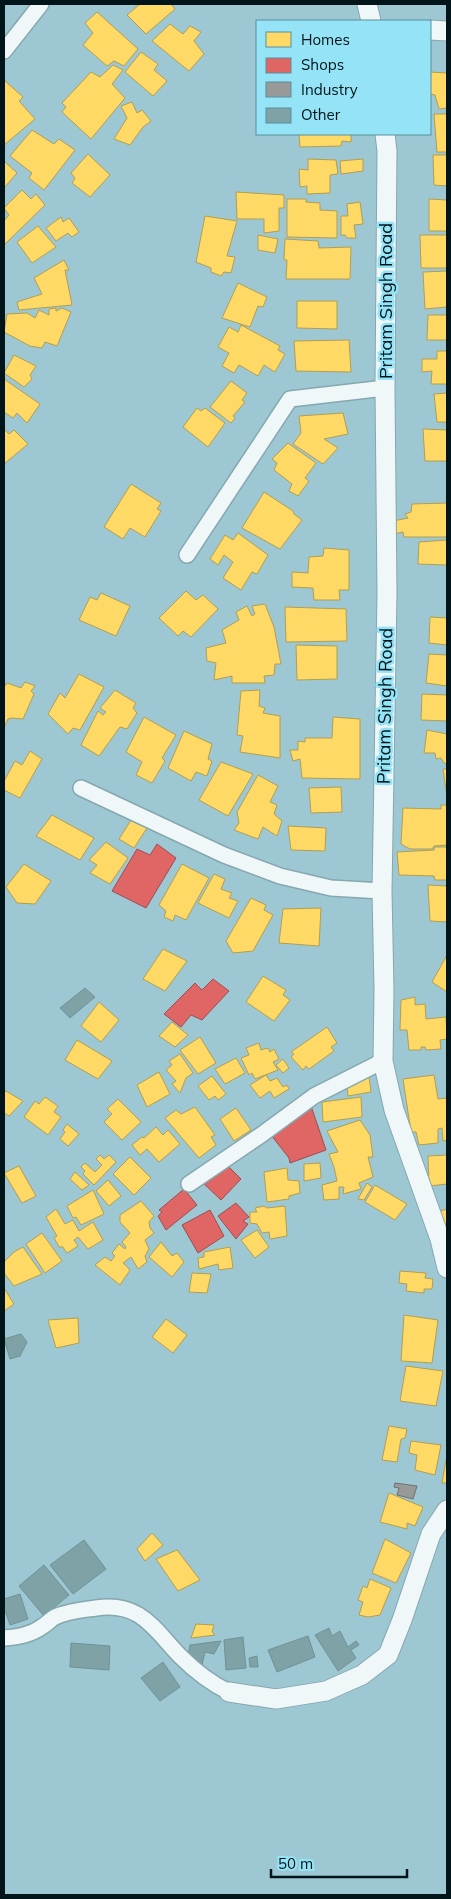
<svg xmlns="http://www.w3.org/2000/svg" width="451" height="1899" font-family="Mulish,sans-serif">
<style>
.homes{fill:#ffd966;stroke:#b29e4f}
.shops{fill:#e06666;stroke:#9d4d4f}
.industry{fill:#999;stroke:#6b7173}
.building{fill:#7ea2a6;stroke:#6e9297}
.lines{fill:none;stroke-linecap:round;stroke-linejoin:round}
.minor-casing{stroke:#85a7ae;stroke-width:18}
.tertiary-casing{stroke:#85a7ae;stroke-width:21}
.minor{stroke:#f0f7f8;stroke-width:15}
.tertiary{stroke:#f0f7f8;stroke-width:19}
.labels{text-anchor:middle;stroke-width:5;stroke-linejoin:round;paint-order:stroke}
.street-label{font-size:18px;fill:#001419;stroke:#94e3f6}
</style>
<rect width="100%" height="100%" fill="#9dc8d3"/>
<!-- homes -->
<g class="homes">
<polygon points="140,4 171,4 175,9 146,34 127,15"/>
<polygon points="97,12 138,49 124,66 114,61 107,66 83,45 93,33 85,23"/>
<polygon points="170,24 183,34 190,26 201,32 194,41 204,54 189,71 152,41"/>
<polygon points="141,52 158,64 154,70 167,81 153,96 125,72"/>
<polygon points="113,65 123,70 112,84 125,98 91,139 62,112 66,107 62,103 91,72 100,77"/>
<polygon points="430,72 447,73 447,108 439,109 435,95 430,94"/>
<polygon points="4,80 23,97 19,101 35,119 4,145"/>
<polygon points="132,102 137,113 142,110 151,121 143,127 130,145 114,139 127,118 121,106"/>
<polygon points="434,114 447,114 447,152 437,152"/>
<polygon points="32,130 54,144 59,139 75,150 44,190 29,178 32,173 10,156"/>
<polygon points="299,134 351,134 351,142 342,141 341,146 300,147"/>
<polygon points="88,154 110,175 90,197 72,183 75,178 71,173"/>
<polygon points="433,155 447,155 447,186 434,185"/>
<polygon points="308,159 336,160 338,174 330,175 330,193 307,194 307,186 300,187 299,169 308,170"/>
<polygon points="363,159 363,171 341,174 340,161"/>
<polygon points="4,161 17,173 4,188"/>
<polygon points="22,190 31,199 36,194 45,205 4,245 4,221 9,215 4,208"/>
<polygon points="236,192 284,195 284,208 279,208 279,231 264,233 264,219 237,219"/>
<polygon points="287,199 306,199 306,202 320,203 320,210 337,211 337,238 287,237"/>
<polygon points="429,199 447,200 447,231 429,231"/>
<polygon points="360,202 363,224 354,225 356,238 347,238 345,235 341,235 341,216 348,216 347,204"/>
<polygon points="205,216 237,221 227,256 235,257 231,273 224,272 221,276 211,272 211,268 196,262"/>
<polygon points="61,217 63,222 69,218 79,232 72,237 68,233 56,241 46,228"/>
<polygon points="38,226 56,247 32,263 17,242"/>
<polygon points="258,235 278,239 275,253 258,250"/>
<polygon points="420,235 447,235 447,268 421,268"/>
<polygon points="285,239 318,241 319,248 351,247 350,279 286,279 287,260 284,260"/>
<polygon points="64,260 69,270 65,270 72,305 19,310 17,302 42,294 34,278"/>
<polygon points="447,271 447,307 425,309 423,272"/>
<polygon points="238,283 267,297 263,307 258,306 250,327 222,318"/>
<polygon points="297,301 337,301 337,329 297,328"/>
<polygon points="56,308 56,311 62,308 71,312 57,346 45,342 42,348 30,346 4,332 7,314 27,313 35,318 39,310 49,315 49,309"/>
<polygon points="428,315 447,315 447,340 427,340"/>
<polygon points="241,325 280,346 278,350 285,354 275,372 264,365 258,376 239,365 234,373 222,366 229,353 218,347 229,327 238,332"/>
<polygon points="349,340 351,372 296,371 294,341"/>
<polygon points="437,351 447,351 447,384 431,384 432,371 422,372 422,359 437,359"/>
<polygon points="14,355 36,366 30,375 32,379 24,387 4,373"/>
<polygon points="4,379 40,404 27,423 17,413 13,418 4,412"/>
<polygon points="231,381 247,393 242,400 245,402 233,416 235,418 231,423 210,407"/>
<polygon points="447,393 447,422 437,422 434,394"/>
<polygon points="197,408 201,411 205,408 225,423 208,447 183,427"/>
<polygon points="343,413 348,434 324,439 338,448 323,464 293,444 301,433 299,416"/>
<polygon points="4,429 9,434 14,430 28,444 4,464"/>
<polygon points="423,429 447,430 447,461 425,461"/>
<polygon points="288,443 316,463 305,478 309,481 298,496 289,491 292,484 274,470 277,463 272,459"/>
<polygon points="131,484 161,503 157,509 161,511 145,537 130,528 123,539 104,527"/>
<polygon points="264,492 293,511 294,514 302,520 280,549 242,528"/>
<polygon points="447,503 447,537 404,537 403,532 394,534 393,521 408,518 405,514 411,512 412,504"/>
<polygon points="238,533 268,555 257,574 252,572 241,590 223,578 233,562 224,555 218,565 210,559 225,535 233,540"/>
<polygon points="447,540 447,565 418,564 419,542"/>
<polygon points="324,548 349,550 349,590 339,590 340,600 314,600 313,588 292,587 292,572 308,573 309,557 323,556"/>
<polygon points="186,591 196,600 203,595 218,609 191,637 183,631 178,636 159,618"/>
<polygon points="101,593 130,606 116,636 79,620 90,597 97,600"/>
<polygon points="265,604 274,627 281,664 275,664 274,675 264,676 265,683 232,683 232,676 214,680 216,663 207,661 206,648 226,643 222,630 239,620 236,612 247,606 252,616 255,614 252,606"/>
<polygon points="285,607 346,609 347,641 286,642"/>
<polygon points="430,617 447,618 447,645 429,643"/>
<polygon points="296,645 337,646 337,679 297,680"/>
<polygon points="429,654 447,655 447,686 426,683"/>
<polygon points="79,674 104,687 80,730 73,728 68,734 48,714 60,693 65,698"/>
<polygon points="25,682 35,686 31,691 34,694 23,719 11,718 8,719 4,727 4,685 5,686 7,683 21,688"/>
<polygon points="115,690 136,703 133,708 137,713 127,729 120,727 99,756 81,745 98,711 103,715 106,712 100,708"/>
<polygon points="260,690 259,706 265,708 263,713 280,716 280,758 240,752 243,736 237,735 241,691"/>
<polygon points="422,694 447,695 447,721 421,720"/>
<polygon points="144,717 176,735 162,758 165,761 152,783 136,775 142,762 126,752"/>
<polygon points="333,717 360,719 360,779 302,778 300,759 293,761 290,750 298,750 298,741 305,742 305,738 332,738"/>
<polygon points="427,730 447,734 447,764 444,763 441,758 436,759 435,753 424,753"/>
<polygon points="184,731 212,744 208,759 212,761 207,776 196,772 191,781 168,768"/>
<polygon points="30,751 42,759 20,798 4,790 4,781 15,761 22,765"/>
<polygon points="221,762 253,774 228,816 199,800"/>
<polygon points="443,769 447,769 447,797"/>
<polygon points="258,775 278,786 270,802 277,805 274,814 282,821 277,836 263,827 258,839 234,830 239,823 237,812"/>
<polygon points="341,787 342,812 311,813 309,788"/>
<polygon points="441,805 447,805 447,845 434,846 432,849 410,849 401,844 403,808 441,809"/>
<polygon points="52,815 94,838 80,860 36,836"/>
<polygon points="133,817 147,828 134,848 119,839"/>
<polygon points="288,826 326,828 325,851 291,850"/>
<polygon points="106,842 128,858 110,884 90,873 97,865 89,860"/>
<polygon points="435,847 447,847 447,880 435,880 434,876 399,875 397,852 434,850"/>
<polygon points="24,864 51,881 35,904 17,903 6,887"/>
<polygon points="182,864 209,878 186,920 175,915 173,921 164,917 166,911 159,905"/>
<polygon points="214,874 225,879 221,889 232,893 229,898 238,901 229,918 198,903"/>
<polygon points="428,885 447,886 447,922 430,921"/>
<polygon points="251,898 266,905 264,910 273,915 253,951 233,953 226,941"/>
<polygon points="321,908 319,946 279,943 283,909"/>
<polygon points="163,949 187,961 165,991 143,979"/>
<polygon points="447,955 447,992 432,982"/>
<polygon points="263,976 286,990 283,995 290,1000 274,1021 246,1002"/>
<polygon points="415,997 415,1005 425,1004 426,1019 446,1017 447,1039 440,1040 441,1049 426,1050 425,1047 421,1047 421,1050 409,1050 407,1030 400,1030 401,1000"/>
<polygon points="99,1002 119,1020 101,1042 81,1026"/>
<polygon points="172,1022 188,1035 175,1047 159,1036"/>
<polygon points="327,1027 337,1043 331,1047 334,1051 309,1069 306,1066 303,1070 291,1057 294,1054 291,1052"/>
<polygon points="200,1037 216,1063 198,1074 180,1050"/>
<polygon points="77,1040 112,1061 98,1079 65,1060"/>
<polygon points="259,1043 261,1050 268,1048 270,1052 274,1049 279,1059 273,1062 278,1070 255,1079 252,1073 249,1075 241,1058 249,1055 246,1048"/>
<polygon points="180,1054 193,1073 186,1078 180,1093 172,1084 176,1081 166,1070 172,1065 169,1061"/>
<polygon points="236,1058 245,1073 225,1084 215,1069"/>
<polygon points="283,1059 289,1068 283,1073 276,1065"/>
<polygon points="368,1069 371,1092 348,1096 347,1084"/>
<polygon points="159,1072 170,1094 147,1107 137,1085"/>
<polygon points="266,1075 270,1081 277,1078 283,1087 287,1085 289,1089 274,1098 270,1091 260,1098 250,1085"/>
<polygon points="434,1075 438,1099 447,1098 447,1140 443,1141 442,1128 438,1129 438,1143 419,1145 416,1132 411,1132 403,1079"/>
<polygon points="212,1076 226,1094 218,1100 215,1096 209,1100 198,1086"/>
<polygon points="4,1090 23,1101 9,1116 4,1113"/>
<polygon points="45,1097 58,1106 54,1112 61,1117 48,1135 24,1117 35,1101 39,1104"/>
<polygon points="361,1097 362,1117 323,1122 322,1102"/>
<polygon points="118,1099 141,1122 122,1140 104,1122 112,1114 107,1109"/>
<polygon points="195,1107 215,1135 211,1137 216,1145 199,1158 165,1118 176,1110 181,1114"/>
<polygon points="236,1108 251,1130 234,1141 220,1119"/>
<polygon points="360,1120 370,1135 373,1157 368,1157 373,1177 359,1183 361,1189 343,1194 344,1187 339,1187 339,1199 324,1200 322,1185 337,1181 334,1167 329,1154 338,1152 327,1131"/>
<polygon points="67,1124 79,1134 68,1146 60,1139 65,1132 63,1130"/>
<polygon points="156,1127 163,1135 168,1130 180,1144 159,1162 147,1149 140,1155 132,1145 142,1137 144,1138"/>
<polygon points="100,1155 104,1159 109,1155 116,1162 94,1185 83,1174 85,1171 81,1167 85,1163 95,1172 102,1165 96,1159"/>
<polygon points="447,1155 447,1184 429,1186 428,1156"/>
<polygon points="130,1157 151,1178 134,1195 113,1174"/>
<polygon points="320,1163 321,1178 304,1181 304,1164"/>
<polygon points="19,1166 36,1196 22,1203 4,1173"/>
<polygon points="287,1168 288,1180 299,1181 300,1193 289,1196 289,1199 267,1202 264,1172"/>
<polygon points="75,1172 89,1185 82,1190 70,1179"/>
<polygon points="108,1180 121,1196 109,1206 96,1191"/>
<polygon points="367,1183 372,1187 364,1200 358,1199"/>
<polygon points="375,1185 407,1204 395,1220 365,1202"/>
<polygon points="93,1190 104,1214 81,1225 76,1217 73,1218 67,1206"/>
<polygon points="141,1201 154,1216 149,1222 150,1228 154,1233 145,1240 149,1249 145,1256 147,1262 138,1269 131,1257 123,1263 130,1270 120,1285 95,1265 105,1257 111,1261 115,1256 112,1253 119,1244 125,1249 126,1247 122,1242 130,1233 120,1222 120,1215"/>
<polygon points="264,1206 267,1208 285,1206 287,1236 270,1239 269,1232 262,1233 257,1224 250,1223 250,1212 257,1212 255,1208"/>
<polygon points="56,1209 65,1224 73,1220 79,1231 93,1222 103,1240 88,1249 78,1237 74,1240 78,1246 67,1253 62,1246 60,1248 54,1238 57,1236 46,1217"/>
<polygon points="447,1209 447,1234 435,1213"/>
<polygon points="257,1230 269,1247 255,1258 241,1240"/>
<polygon points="42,1233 62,1261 45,1273 26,1244"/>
<polygon points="161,1242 172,1256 177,1253 184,1262 172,1277 149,1257"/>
<polygon points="23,1247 42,1274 14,1286 4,1273 4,1262 14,1252"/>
<polygon points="230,1247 233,1268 219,1270 218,1264 199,1269 198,1258 204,1257 204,1252"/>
<polygon points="400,1271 426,1273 425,1278 433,1279 432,1289 424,1289 424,1293 406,1291 407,1284 399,1283"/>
<polygon points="192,1273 211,1274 207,1293 189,1292"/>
<polygon points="4,1288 14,1304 4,1311"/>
<polygon points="404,1315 438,1320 432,1363 401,1361"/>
<polygon points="78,1318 79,1343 56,1348 48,1320"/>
<polygon points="166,1319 187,1335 173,1353 152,1337"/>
<polygon points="406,1366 443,1371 436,1406 400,1401"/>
<polygon points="389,1426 407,1429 405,1438 401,1439 397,1462 382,1460"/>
<polygon points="411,1441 441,1445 435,1475 415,1470 417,1455 409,1453"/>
<polygon points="446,1460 447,1460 447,1483 442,1483"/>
<polygon points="389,1493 423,1507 415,1526 407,1523 407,1529 380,1522"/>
<polygon points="152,1533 163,1545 145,1561 137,1549"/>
<polygon points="385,1539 411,1553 396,1583 372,1573"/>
<polygon points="177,1550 200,1580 178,1591 156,1559"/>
<polygon points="370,1579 391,1588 380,1615 368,1617 359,1615 363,1602 358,1600 363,1586 367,1588"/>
<polygon points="196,1624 214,1625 212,1632 215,1635 191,1638"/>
</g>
<!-- shops -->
<g class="shops">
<polygon points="157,844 176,858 146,908 112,891 137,849 150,855"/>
<polygon points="213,979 229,991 202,1020 191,1015 181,1027 164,1014 195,983 202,990"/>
<polygon points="310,1103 326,1150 290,1163 289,1158 271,1135"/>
<polygon points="225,1163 241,1179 221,1200 200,1180"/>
<polygon points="184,1189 197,1205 166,1230 158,1216 162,1212 159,1210"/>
<polygon points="236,1203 249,1217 243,1221 248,1224 236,1239 218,1216"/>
<polygon points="210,1210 224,1236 198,1253 182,1225"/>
</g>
<!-- industry -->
<polygon class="industry" points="395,1483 417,1486 413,1499 397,1495 399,1488 394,1487"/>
<!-- building -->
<g class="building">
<polygon points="85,988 95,997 70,1018 60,1008"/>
<polygon points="21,1334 27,1342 20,1356 10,1359 4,1339"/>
<polygon points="84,1540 106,1569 73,1594 50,1565"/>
<polygon points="44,1565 69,1595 44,1616 19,1586"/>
<polygon points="20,1594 28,1619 10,1625 6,1613 4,1613 4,1599"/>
<polygon points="329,1628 332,1636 340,1631 348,1647 356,1641 359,1645 351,1650 356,1658 338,1671 315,1635"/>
<polygon points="308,1636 315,1657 277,1672 268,1650"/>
<polygon points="243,1637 246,1668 226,1670 224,1640"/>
<polygon points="221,1641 214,1654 205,1652 202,1665 196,1664 188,1656 190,1645"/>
<polygon points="71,1643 110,1646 109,1670 70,1667"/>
<polygon points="257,1656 258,1667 250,1667 249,1658"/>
<polygon points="163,1662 180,1687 160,1701 141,1678"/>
</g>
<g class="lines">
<!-- minor casing -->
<g class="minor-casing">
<g id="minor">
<polyline points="4,51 41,4"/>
<polyline points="187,555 290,399 385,388"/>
<polyline points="81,788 224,855 280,876 331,888 382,891"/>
<polyline points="189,1184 261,1135 314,1096 383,1061"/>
<path d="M4,1638C18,1637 31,1635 43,1626C48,1623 51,1619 55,1617C68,1611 82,1610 96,1608C140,1601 154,1629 180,1656C195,1671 210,1683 229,1692"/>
</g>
</g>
<!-- tertiary casing -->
<g class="tertiary-casing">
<g id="tertiary">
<polyline points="367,4 371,21"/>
<polyline points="430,30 447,31"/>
<polyline points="385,134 387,151 385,388 387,593 382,891 384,990 383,1061 394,1110 440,1239 447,1268"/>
<polyline points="229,1692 276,1699 326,1691 362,1675 388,1655 402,1620 431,1534 447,1510"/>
</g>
</g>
<!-- minor -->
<use href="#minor" class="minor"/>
<!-- tertiary -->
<use href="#tertiary" class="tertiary"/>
</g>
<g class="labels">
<!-- street labels -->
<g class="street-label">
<text transform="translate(386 301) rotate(-90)" y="6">Pritam Singh Road</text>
<text transform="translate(385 706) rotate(-89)" y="6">Pritam Singh Road</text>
</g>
</g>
<!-- border -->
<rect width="451" height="1899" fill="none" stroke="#001419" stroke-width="10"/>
<!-- legend -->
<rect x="256" y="20" width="175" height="115" fill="#94e3f6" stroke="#59909e"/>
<rect x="266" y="32" width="25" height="15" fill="#ffd966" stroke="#59909e"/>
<text x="301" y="45" font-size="15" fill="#001419">Homes</text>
<rect x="266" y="58" width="25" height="15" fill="#e06666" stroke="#59909e"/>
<text x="301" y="70" font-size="15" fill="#001419">Shops</text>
<rect x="266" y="82" width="25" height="15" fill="#999999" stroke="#59909e"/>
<text x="301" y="95" font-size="15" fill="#001419">Industry</text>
<rect x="266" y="108" width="25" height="15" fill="#7ea2a6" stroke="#59909e"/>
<text x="301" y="120" font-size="15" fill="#001419">Other</text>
<!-- scale -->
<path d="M271 1869v8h136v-8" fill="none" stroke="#001419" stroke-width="2.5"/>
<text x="278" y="1869" font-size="15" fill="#001419" stroke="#94e3f6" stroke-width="4" paint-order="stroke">50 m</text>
</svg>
